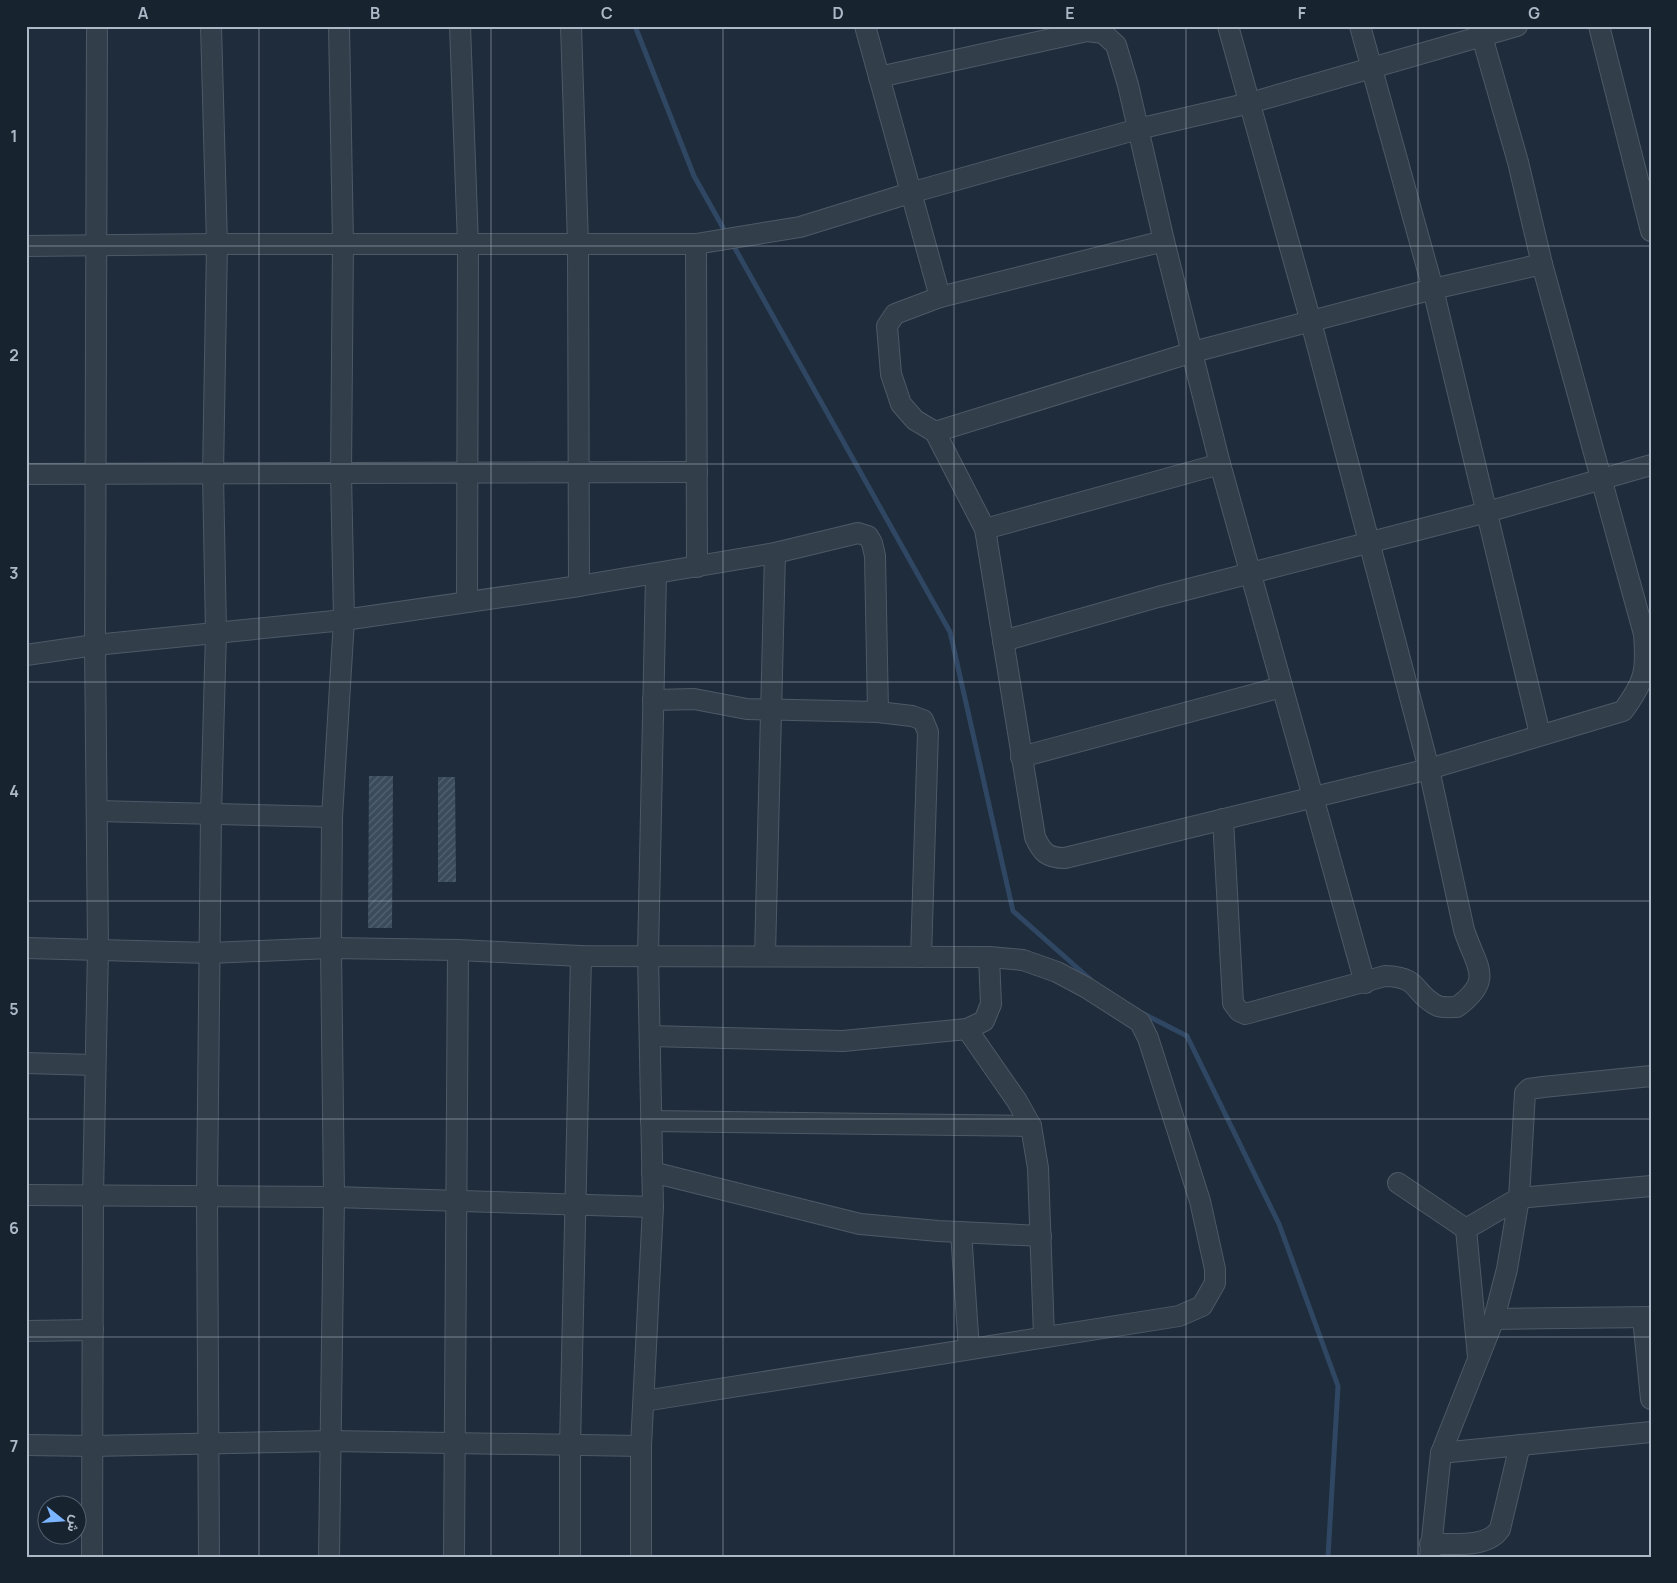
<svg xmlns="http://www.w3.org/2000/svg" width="1677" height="1583" font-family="Manrope,Vazirmatn,sans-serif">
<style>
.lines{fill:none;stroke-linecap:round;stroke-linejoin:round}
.stream{stroke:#2f4763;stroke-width:5}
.building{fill:url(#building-hatch)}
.minor-casing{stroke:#4e5966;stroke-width:22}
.minor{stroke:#333e4b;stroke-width:20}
.grid{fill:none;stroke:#aeb9c8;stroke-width:1;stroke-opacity:0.55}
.neatline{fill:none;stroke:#aeb9c8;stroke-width:2}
.grid-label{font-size:16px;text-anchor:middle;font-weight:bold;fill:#aeb9c8}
</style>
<defs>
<pattern id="building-hatch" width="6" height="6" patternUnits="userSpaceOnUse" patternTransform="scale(1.25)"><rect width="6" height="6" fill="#3a4b5b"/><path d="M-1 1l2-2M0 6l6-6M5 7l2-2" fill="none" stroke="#546371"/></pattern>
</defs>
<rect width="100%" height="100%" fill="#1f2c3b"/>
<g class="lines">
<!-- stream -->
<g class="stream">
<polyline points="635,26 694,176 726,233"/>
<polyline points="732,243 950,632 1013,911 1091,980"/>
<polyline points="1142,1013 1187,1036 1279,1224 1338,1386 1328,1557"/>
</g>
</g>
<!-- building -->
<g class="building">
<polygon points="369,776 393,776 392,928 368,928"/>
<polygon points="438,777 455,777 456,882 438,882"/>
</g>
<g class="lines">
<!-- minor casing -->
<g class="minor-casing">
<g id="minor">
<polyline points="460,26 468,244 467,602"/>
<polyline points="571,26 578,244 579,586"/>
<polyline points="865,26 940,297 1164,241"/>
<polyline points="1360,26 1433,289 1540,734"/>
<polyline points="1599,26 1651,231"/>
<polyline points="879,77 1087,31 1103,33 1116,45 1128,85 1164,241 1220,464 1365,983"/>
<polyline points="696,244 697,567"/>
<polyline points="26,246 217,244 696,244 800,227 910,193 1138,129 1250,103 1517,26"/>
<path d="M940,297L895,314L887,326L891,374L901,404L915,420L935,432L985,529L1035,837C1042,853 1048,858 1065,858L1429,769L1623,711C1645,681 1647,671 1644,634L1542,264"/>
<polyline points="935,432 1193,352 1433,289 1542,264 1518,162 1479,26"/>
<polyline points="26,474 697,472"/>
<polyline points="985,529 1220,464"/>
<polyline points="1003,641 1158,597 1487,512 1651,465"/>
<polyline points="26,655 95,645 344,620 579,586 775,553 858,533 868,536 872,543 875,556 878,712"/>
<polyline points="653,700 694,699 747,709 878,712 912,716 923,720 928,732 921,957"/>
<polyline points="1021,757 1282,687"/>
<polyline points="97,811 332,817"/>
<path d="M1223,819L1233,1003L1239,1011L1245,1014L1385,976C1422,977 1412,994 1438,1006C1443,1008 1451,1007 1457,1007C1495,979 1476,967 1464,930L1429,769L1311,322L1228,26"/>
<polyline points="26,948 210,953 331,948 458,950 581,956 989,957 1023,960 1057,972 1087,988 1140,1022 1148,1038 1200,1201 1215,1269 1215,1283 1202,1306 1179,1316 644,1401"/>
<polyline points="765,955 775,553"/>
<polyline points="967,1029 1017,1101 1031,1126 1038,1168 1044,1337"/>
<polyline points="650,1036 843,1041 967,1029 984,1021 991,1004 989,957"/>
<polyline points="26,1063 95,1065"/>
<polyline points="651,1121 1031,1126"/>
<polyline points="652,1172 860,1224 938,1231 1041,1236"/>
<polyline points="1398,1183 1466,1229"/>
<polyline points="26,1195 334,1197 653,1207"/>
<polyline points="1466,1229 1519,1198 1651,1186"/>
<polyline points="1466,1229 1478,1357"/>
<polyline points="961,1232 969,1349"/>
<polyline points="1643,1318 1651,1399"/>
<polyline points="1494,1319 1651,1317"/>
<polyline points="26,1331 93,1330"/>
<polyline points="26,1445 93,1446 331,1441 641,1446"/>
<polyline points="1441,1453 1651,1432"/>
<path d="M1430,1544C1451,1543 1487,1549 1500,1529L1520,1445"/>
<polyline points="92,1557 93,1195 98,949 95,645 97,26"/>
<polyline points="209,1557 207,1196 211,814 216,632 213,474 217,244 211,26"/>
<polyline points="329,1557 334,1197 331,948 332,817 344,620 341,473 343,243 339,26"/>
<polyline points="454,1557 458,950"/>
<polyline points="570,1557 570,1446 581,956"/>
<polyline points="641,1557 641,1446 653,1207 648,955 656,575"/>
<polyline points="1430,1557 1441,1453 1494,1319 1507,1269 1519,1198 1525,1093 1529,1089 1543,1087 1651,1076"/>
</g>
</g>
<!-- minor -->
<use href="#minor" class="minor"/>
</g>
<!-- grid -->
<path class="grid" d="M259,26V1557M491,26V1557M723,26V1557M954,26V1557M1186,26V1557M1418,26V1557M26,246H1651M26,464H1651M26,682H1651M26,901H1651M26,1119H1651M26,1337H1651"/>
<!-- border -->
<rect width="1677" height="1583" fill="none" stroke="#182330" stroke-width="55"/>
<!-- north arrow -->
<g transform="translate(62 1520) rotate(107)"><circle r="24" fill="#182330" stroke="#545f6d"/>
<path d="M0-4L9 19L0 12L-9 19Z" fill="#7bb4ff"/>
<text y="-8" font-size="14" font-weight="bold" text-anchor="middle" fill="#aeb9c8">ش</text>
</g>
<rect x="28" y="28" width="1622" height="1528" class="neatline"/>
<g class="grid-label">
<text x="143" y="19">A</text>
<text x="375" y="19">B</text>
<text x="607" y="19">C</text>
<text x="838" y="19">D</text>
<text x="1070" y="19">E</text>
<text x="1302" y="19">F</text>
<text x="1534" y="19">G</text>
<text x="14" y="142">1</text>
<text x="14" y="361">2</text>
<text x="14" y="579">3</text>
<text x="14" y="797">4</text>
<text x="14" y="1015">5</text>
<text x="14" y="1234">6</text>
<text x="14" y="1452">7</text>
</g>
</svg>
